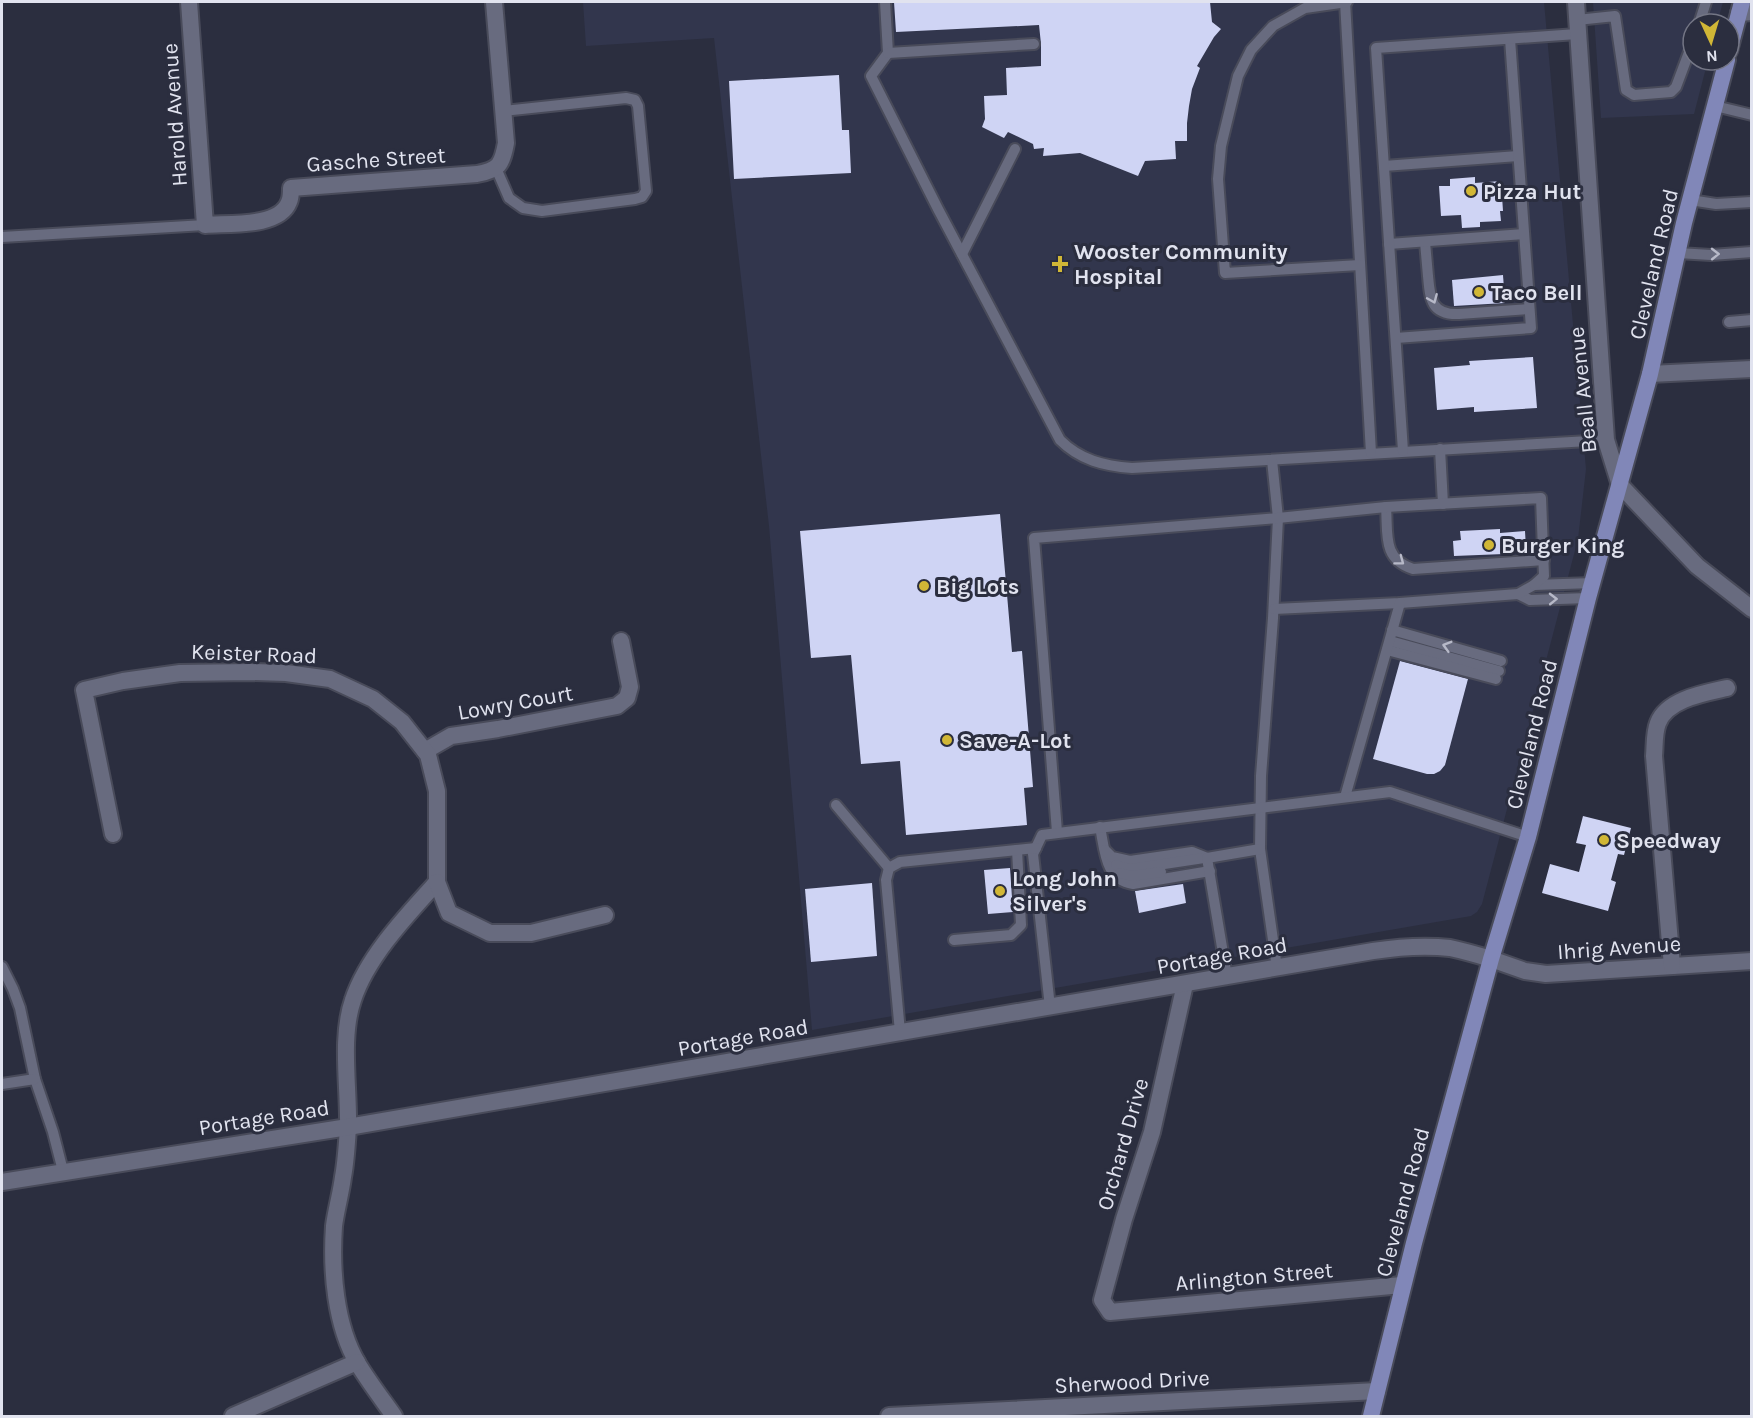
<svg xmlns="http://www.w3.org/2000/svg" width="1753" height="1418" font-family="Karla,sans-serif">
<style>
.built{fill:#32364d}
.building{fill:#cfd4f4}
.lines{fill:none;stroke-linecap:round;stroke-linejoin:round}
.service-casing{stroke:#494b5a;stroke-width:14}
.minor-casing{stroke:#494b5a;stroke-width:20}
.tertiary-casing{stroke:#494b5a;stroke-width:20}
.secondary-casing{stroke:#494b5a;stroke-width:20}
.primary-casing{stroke:#494b5a;stroke-width:20}
.service{stroke:#686b7f;stroke-width:10}
.minor{stroke:#686b7f;stroke-width:16}
.tertiary{stroke:#686b7f;stroke-width:16}
.secondary{stroke:#686b7f;stroke-width:16}
.primary{stroke:#8187b8;stroke-width:16}
.oneway{stroke:#b7b9c8}
.poi-dot{fill:#d1b736;stroke:#2b2e3f;stroke-width:2}
.labels{text-anchor:middle;stroke-width:6;stroke-linejoin:round;paint-order:stroke}
.street-label{font-size:22px;fill:#e1e3ef;stroke:#2b2e3f}
.poi-label{font-size:22px;font-weight:bold;fill:#e1e3ef;stroke:#2b2e3f;text-anchor:start}
</style>
<rect width="100%" height="100%" fill="#2b2e3f"/>
<!-- built -->
<g class="built">
<polygon points="583,2 1544,2 1586,469 1578,539 1482,904 1477,912 1471,916 812,1030 769,526 714,38 586,46"/>
<polygon points="1593,2 1723,2 1717,24 1693,24 1693,60 1708,60 1694,114 1601,118"/>
</g>
<!-- building -->
<g class="building">
<polygon points="894,2 1210,2 1212,22 1221,29 1214,37 1197,66 1200,68 1192,89 1189,106 1187,123 1187,141 1175,141 1176,159 1145,161 1138,176 1080,153 1043,156 1044,148 1034,149 1033,144 1008,132 1004,138 982,127 985,119 984,96 1007,95 1006,68 1041,66 1041,44 1039,25 896,32"/>
<polygon points="839,75 842,130 849,130 851,173 734,179 729,81"/>
<polygon points="1475,177 1475,183 1501,181 1503,211 1500,211 1501,221 1480,222 1480,227 1462,228 1461,215 1441,216 1439,186 1450,186 1450,179"/>
<polygon points="1503,275 1505,303 1454,306 1452,280"/>
<polygon points="1533,357 1537,408 1474,412 1474,407 1437,410 1434,368 1470,365 1469,361"/>
<polygon points="1000,514 1012,652 1022,651 1033,787 1024,788 1027,825 906,835 900,761 861,764 851,655 811,658 800,531"/>
<polygon points="1500,529 1500,533 1525,531 1526,549 1504,551 1504,554 1454,556 1453,541 1461,540 1460,531"/>
<polygon points="1400,661 1468,679 1445,765 1440,771 1434,774 1427,774 1373,759"/>
<polygon points="1583,816 1631,828 1624,855 1618,854 1611,880 1616,882 1608,911 1542,893 1550,864 1579,872 1586,845 1576,843"/>
<polygon points="1010,868 1013,912 988,914 984,870"/>
<polygon points="872,883 877,956 811,962 805,889"/>
<polygon points="1183,884 1186,903 1139,913 1135,891"/>
</g>
<g class="lines">
<!-- service casing -->
<g class="service-casing">
<g id="service">
<path d="M885,2L888,53L871,76L938,209L1060,440C1080,460 1104,466 1132,468L1606,440"/>
<polyline points="1345,2 1371,453"/>
<polyline points="1347,2 1305,8 1273,26 1251,50 1238,76 1221,146 1218,179 1225,273 1360,265"/>
<polyline points="1577,20 1615,16 1626,90 1634,95 1671,92 1676,87 1691,47"/>
<polyline points="1699,24 1706,2"/>
<polyline points="888,53 1034,44"/>
<polyline points="1715,106 1752,115"/>
<polyline points="1384,166 1518,156"/>
<polyline points="496,168 509,198 523,208 542,211 635,199 642,197 646,191 638,106 635,100 626,98 503,111"/>
<polyline points="1690,200 1716,204 1752,202"/>
<polyline points="2,237 205,225"/>
<path d="M1425,242C1426,253 1427,264 1428,276C1430,299 1431,315 1459,314L1529,309"/>
<polyline points="1389,244 1524,234"/>
<polyline points="1678,253 1711,255 1752,252"/>
<polyline points="962,254 1015,149"/>
<polyline points="1729,322 1752,320"/>
<polyline points="1396,338 1531,328 1510,39"/>
<polyline points="1440,449 1443,504"/>
<polyline points="1403,451 1376,48 1577,34"/>
<polyline points="1272,460 1278,518 1273,618 1261,776 1260,849 1277,968"/>
<path d="M1386,507C1388,534 1382,559 1413,569L1544,560"/>
<polyline points="1518,594 1530,600 1588,598"/>
<polyline points="1274,609 1400,603 1518,594 1534,585 1593,583"/>
<polyline points="1392,630 1501,661"/>
<polyline points="1390,641 1499,671"/>
<polyline points="1387,650 1496,679"/>
<polyline points="1345,797 1400,603"/>
<polyline points="836,805 889,868"/>
<path d="M1100,827C1105,851 1105,880 1133,884L1210,871"/>
<polyline points="1057,832 1034,538 1278,518 1386,507 1541,498 1544,576 1534,585"/>
<polyline points="1105,850 1112,857 1130,861 1192,852 1207,858"/>
<polyline points="1116,865 1121,867 1131,869 1204,858"/>
<polyline points="1120,873 1132,876 1161,872"/>
<polyline points="954,940 1011,935 1021,925 1017,850"/>
<polyline points="2,967 13,989 20,1008 35,1079 53,1132 63,1171"/>
<polyline points="1227,977 1207,858 1260,849"/>
<polyline points="1050,1007 1033,854 1042,835 1390,792 1528,837"/>
<polyline points="900,1032 886,880 889,868 900,862 1036,848"/>
<polyline points="2,1084 35,1079"/>
</g>
</g>
<!-- minor casing -->
<g class="minor-casing">
<g id="minor">
<path d="M189,2L205,225C228,223 279,228 289,202C291,198 291,192 291,188L477,174C499,170 502,165 506,143L494,2"/>
<polyline points="1739,13 1752,12"/>
<polyline points="1650,374 1752,369"/>
<polyline points="1620,485 1697,566 1752,609"/>
<polyline points="425,751 451,736 498,729 617,706 627,698 630,687 621,641"/>
<path d="M113,834L84,690L123,681L180,673L251,672L286,673L330,679L373,699L402,722L428,755L437,791V882C407,915 367,957 353,1000C340,1037 349,1087 348,1127C347,1143 346,1161 343,1177C341,1193 336,1210 334,1226C331,1270 335,1325 358,1364C369,1382 382,1399 394,1416"/>
<polyline points="437,882 449,913 490,933 531,933 605,915"/>
<polyline points="1491,959 1525,971 1546,974 1752,961"/>
<path d="M1672,966L1654,756C1655,745 1654,733 1658,723C1667,699 1705,693 1727,688"/>
<polyline points="1185,984 1152,1132 1124,1219 1102,1300 1110,1312 1402,1285"/>
<polyline points="233,1416 357,1362"/>
<polyline points="889,1416 1377,1391"/>
</g>
</g>
<!-- tertiary casing -->
<g class="tertiary-casing">
<polyline id="tertiary" points="1576,2 1606,440 1620,485"/>
</g>
<!-- secondary casing -->
<g class="secondary-casing">
<path id="secondary" d="M2,1182L348,1127L1373,951C1399,947 1424,945 1450,948C1464,951 1478,955 1491,959"/>
</g>
<!-- primary casing -->
<g class="primary-casing">
<g id="primary">
<polyline points="1729,51 1742,2"/>
<polyline points="1371,1416 1414,1243 1491,959 1528,837 1588,598 1650,374 1684,223 1727,60"/>
</g>
</g>
<!-- service -->
<use href="#service" class="service"/>
<!-- minor -->
<use href="#minor" class="minor"/>
<!-- tertiary -->
<use href="#tertiary" class="tertiary"/>
<!-- secondary -->
<use href="#secondary" class="secondary"/>
<!-- primary -->
<use href="#primary" class="primary"/>
</g>
<!-- one-way arrows -->
<defs><path id="oneway-chevron" d="M-2-3.5L2.5 0L-2 3.5" fill="none" stroke-width="1.6" stroke-linecap="round" stroke-linejoin="round" transform="scale(1.5)"/></defs>
<g class="oneway">
<use href="#oneway-chevron" transform="translate(1715 254) rotate(-1)"/>
<use href="#oneway-chevron" transform="translate(1433 299) rotate(67)"/>
<use href="#oneway-chevron" transform="translate(1400 561) rotate(37)"/>
<use href="#oneway-chevron" transform="translate(1553 599) rotate(-1)"/>
<use href="#oneway-chevron" transform="translate(1447 646) rotate(-164)"/>
</g>
<!-- markers -->
<g class="poi-dot">
<circle cx="1471" cy="191" r="6"/>
<path d="M1057 255h6v6h6v6h-6v6h-6v-6h-6v-6h6z"/>
<circle cx="1479" cy="292" r="6"/>
<circle cx="1489" cy="545" r="6"/>
<circle cx="924" cy="586" r="6"/>
<circle cx="947" cy="740" r="6"/>
<circle cx="1604" cy="840" r="6"/>
<circle cx="1000" cy="891" r="6"/>
</g>
<g class="labels">
<!-- street labels -->
<g class="street-label">
<text transform="translate(174 115) rotate(-94)" y="8">Harold Avenue</text>
<text transform="translate(376 159) rotate(-4)" y="8">Gasche Street</text>
<text transform="translate(1653 264) rotate(-77)" y="8">Cleveland Road</text>
<text transform="translate(1582 390) rotate(-96)" y="8">Beall Avenue</text>
<text transform="translate(254 653) rotate(2)" y="8">Keister Road</text>
<text transform="translate(515 702) rotate(-10)" y="8">Lowry Court</text>
<text transform="translate(1531 734) rotate(-76)" y="8">Cleveland Road</text>
<text transform="translate(1619 947) rotate(-4)" y="8">Ihrig Avenue</text>
<text transform="translate(1222 955) rotate(-10)" y="8">Portage Road</text>
<text transform="translate(743 1037) rotate(-10)" y="8">Portage Road</text>
<text transform="translate(264 1117) rotate(-9)" y="8">Portage Road</text>
<text transform="translate(1122 1144) rotate(-74)" y="8">Orchard Drive</text>
<text transform="translate(1402 1202) rotate(-75)" y="8">Cleveland Road</text>
<text transform="translate(1254 1276) rotate(-5)" y="8">Arlington Street</text>
<text transform="translate(1132 1381) rotate(-3)" y="8">Sherwood Drive</text>
</g>
<!-- poi labels -->
<g class="poi-label">
<text x="1483" y="199">Pizza Hut</text>
<text x="1074" y="259">Wooster Community<tspan x="1074" dy="25">Hospital</tspan></text>
<text x="1491" y="300">Taco Bell</text>
<text x="1501" y="553">Burger King</text>
<text x="936" y="594">Big Lots</text>
<text x="959" y="748">Save-A-Lot</text>
<text x="1616" y="848">Speedway</text>
<text x="1012" y="886">Long John<tspan x="1012" dy="25">Silver's</tspan></text>
</g>
</g>
<!-- border -->
<rect width="1753" height="1418" fill="none" stroke="#e1e3ef" stroke-width="6"/>
<!-- north arrow -->
<g transform="translate(1711 42) rotate(176)"><circle r="28" fill="#2b2e3f" stroke="#747685" stroke-width="1.5"/>
<path d="M0-4.5L10 22L0 15L-10 22Z" fill="#d1b736"/>
<text y="-9" font-size="16" font-weight="bold" text-anchor="middle" fill="#e1e3ef">N</text>
</g>
</svg>
